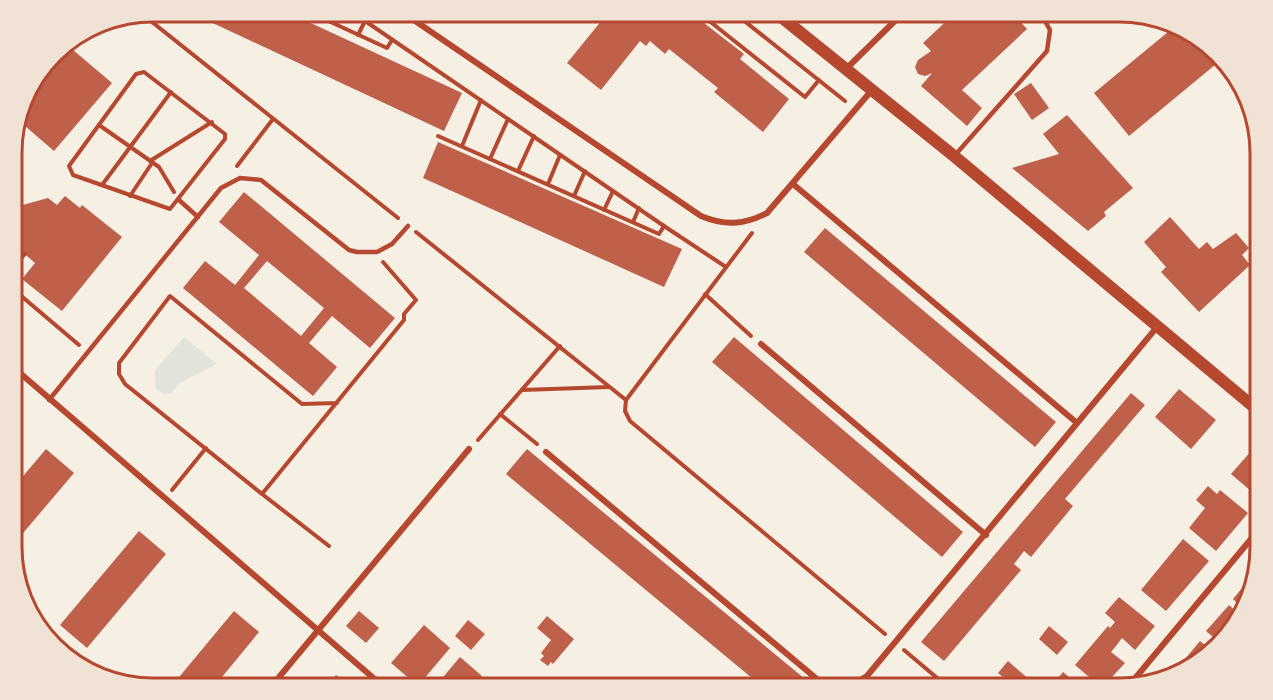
<svg xmlns="http://www.w3.org/2000/svg" width="1273" height="700" font-family="'Noto Serif',serif">
<style>
.green{fill:#e2e4dc}
.building{fill:#bf614a;fill-rule:evenodd}
.lines{fill:none;stroke-linecap:round;stroke-linejoin:round}
.path{stroke:#b5482f;stroke-width:4}
.service{stroke:#b5482f;stroke-width:4.5}
.minor{stroke:#b5482f;stroke-width:6}
.secondary{stroke:#b5482f;stroke-width:12}
.rim{fill:none;stroke:#b5482f;stroke-width:3}
</style>
<rect width="100%" height="100%" fill="#f6efe4"/>
<!-- green -->
<polygon class="green" points="184,337 217,364 180,383 170,394 163,394 155,389 155,370"/>
<!-- building -->
<g class="building">
<polygon points="204,12 287,12 462,93 444,131 202,18"/>
<polygon points="619,12 681,12 691,21 695,16 744,54 740,59 789,99 763,132 714,92 718,88 669,49 665,54 650,41 646,46 640,41 601,90 567,63 607,14 613,19"/>
<polygon points="956,12 1011,12 1027,29 962,90 982,108 967,126 921,86 932,73 925,76 918,74 915,67 918,60 931,51 923,43"/>
<polygon points="1174,27 1190,31 1221,60 1129,136 1094,93"/>
<polygon points="66,44 112,83 54,151 25,126 13,140 27,91 60,47"/>
<polygon points="1031,83 1049,108 1032,120 1014,94"/>
<polygon points="1067,115 1133,188 1104,212 1106,216 1088,231 1012,168 1059,154 1043,134"/>
<polygon points="438,142 682,249 664,287 423,178"/>
<path d="M244,192L395,318L370,348L332,316L309,343L337,367L313,396L183,288L205,261L235,285L259,255L219,222ZM267,261L324,308L301,336L244,288Z"/>
<polygon points="65,196 80,208 82,205 122,237 62,311 22,279 35,263 20,250 16,256 13,253 13,201 19,206 48,198 57,205"/>
<polygon points="1170,217 1199,249 1207,242 1213,249 1236,233 1249,248 1242,255 1250,265 1199,312 1161,272 1166,267 1144,242"/>
<polygon points="825,228 1056,422 1035,447 804,252"/>
<polygon points="734,337 963,532 942,557 712,362"/>
<polygon points="1179,389 1216,420 1191,449 1155,417"/>
<polygon points="1131,393 1145,405 1065,499 1073,506 1031,557 1024,551 1014,564 1021,570 944,661 921,642"/>
<polygon points="1259,442 1261,494 1258,497 1231,474"/>
<polygon points="46,449 74,473 13,545 13,488"/>
<polygon points="527,449 615,522 816,688 764,688 506,474"/>
<polygon points="1208,486 1217,494 1220,490 1248,513 1216,551 1189,528 1205,508 1196,500"/>
<polygon points="139,531 166,554 87,648 60,625"/>
<polygon points="1183,539 1209,561 1166,611 1141,590"/>
<polygon points="1256,571 1244,610 1233,599"/>
<polygon points="1119,597 1155,626 1135,650 1122,638 1116,646 1111,652 1125,663 1102,688 1075,665 1108,626 1110,628 1115,622 1105,613"/>
<polygon points="1229,605 1242,617 1219,642 1206,631"/>
<polygon points="234,611 259,632 213,688 170,688"/>
<polygon points="359,611 379,628 366,643 346,626"/>
<polygon points="547,616 574,639 553,664 551,662 548,666 540,660 544,656 541,653 551,640 537,628"/>
<polygon points="468,620 485,634 471,650 455,636"/>
<polygon points="424,625 450,648 418,686 391,663"/>
<polygon points="1049,626 1068,642 1057,655 1039,639"/>
<polygon points="1200,641 1211,650 1198,664 1174,672"/>
<polygon points="460,657 482,676 472,688 434,688"/>
<polygon points="1008,661 1032,682 1027,688 1016,688 998,673"/>
<polygon points="1063,672 1082,688 1050,688"/>
<polygon points="336,675 351,688 326,688"/>
</g>
<g class="lines">
<!-- path -->
<g class="path">
<polyline points="309,12 387,48 392,40"/>
<polyline points="352,12 664,226 659,234 438,136"/>
<polyline points="698,12 805,97 819,80"/>
<polyline points="733,12 845,101"/>
<polyline points="142,14 398,218"/>
<polyline points="330,22 334,12"/>
<polyline points="358,35 365,21"/>
<polygon points="144,72 225,134 225,139 170,209 73,175 69,166 136,74"/>
<polyline points="99,125 159,167 174,192"/>
<polyline points="462,146 481,100"/>
<polyline points="490,159 508,119"/>
<polyline points="150,161 212,122"/>
<polyline points="237,166 273,119"/>
<polyline points="518,171 534,136"/>
<polyline points="548,184 560,155"/>
<polyline points="102,185 171,92"/>
<polyline points="130,196 152,163"/>
<polyline points="574,196 585,171"/>
<polyline points="604,210 613,191"/>
<polyline points="633,222 639,208"/>
<polyline points="664,226 726,267"/>
<polyline points="416,232 626,400"/>
<polyline points="13,267 25,254"/>
<polyline points="13,289 79,345"/>
<polyline points="705,294 751,336"/>
<polyline points="522,390 609,387"/>
<polyline points="626,400 625,411 630,421 885,634"/>
<polyline points="626,400 752,233"/>
<polyline points="337,403 302,404 170,296 119,363 119,374 125,384 262,494 404,320 404,314 416,300 383,262"/>
<polyline points="500,414 537,444"/>
<polyline points="478,440 560,346"/>
<polyline points="172,490 206,448"/>
<polyline points="262,494 329,546"/>
<polyline points="904,650 949,688"/>
</g>
<!-- service -->
<g class="service">
<polyline points="956,154 1047,51 1050,30 1040,12"/>
<polyline points="179,200 198,217"/>
<polyline points="49,400 221,188 240,178 261,180 349,250 357,252 377,252 392,244 408,226"/>
<polyline points="858,688 865,678"/>
</g>
<!-- minor -->
<g class="minor">
<path d="M402,12L701,216C725,226 744,225 767,213L872,90"/>
<polyline points="846,69 904,12"/>
<polyline points="793,184 1077,423"/>
<polyline points="761,344 986,535"/>
<polyline points="13,367 385,688"/>
<polyline points="546,452 824,685 852,685 867,676 1157,327"/>
<polyline points="270,688 469,449"/>
<polyline points="1127,688 1261,527"/>
</g>
<!-- secondary -->
<polyline class="secondary" points="775,12 954,156 1261,413"/>
</g>
<!-- crop -->
<path d="M0 0H1273V700H0ZM153 22H1119A131 131 0 0 1 1250 153V547A131 131 0 0 1 1119 678H153A131 131 0 0 1 22 547V153A131 131 0 0 1 153 22Z" fill="#f1e2d6" fill-rule="evenodd"/>
<path class="rim" d="M153 22H1119A131 131 0 0 1 1250 153V547A131 131 0 0 1 1119 678H153A131 131 0 0 1 22 547V153A131 131 0 0 1 153 22Z"/>
</svg>
